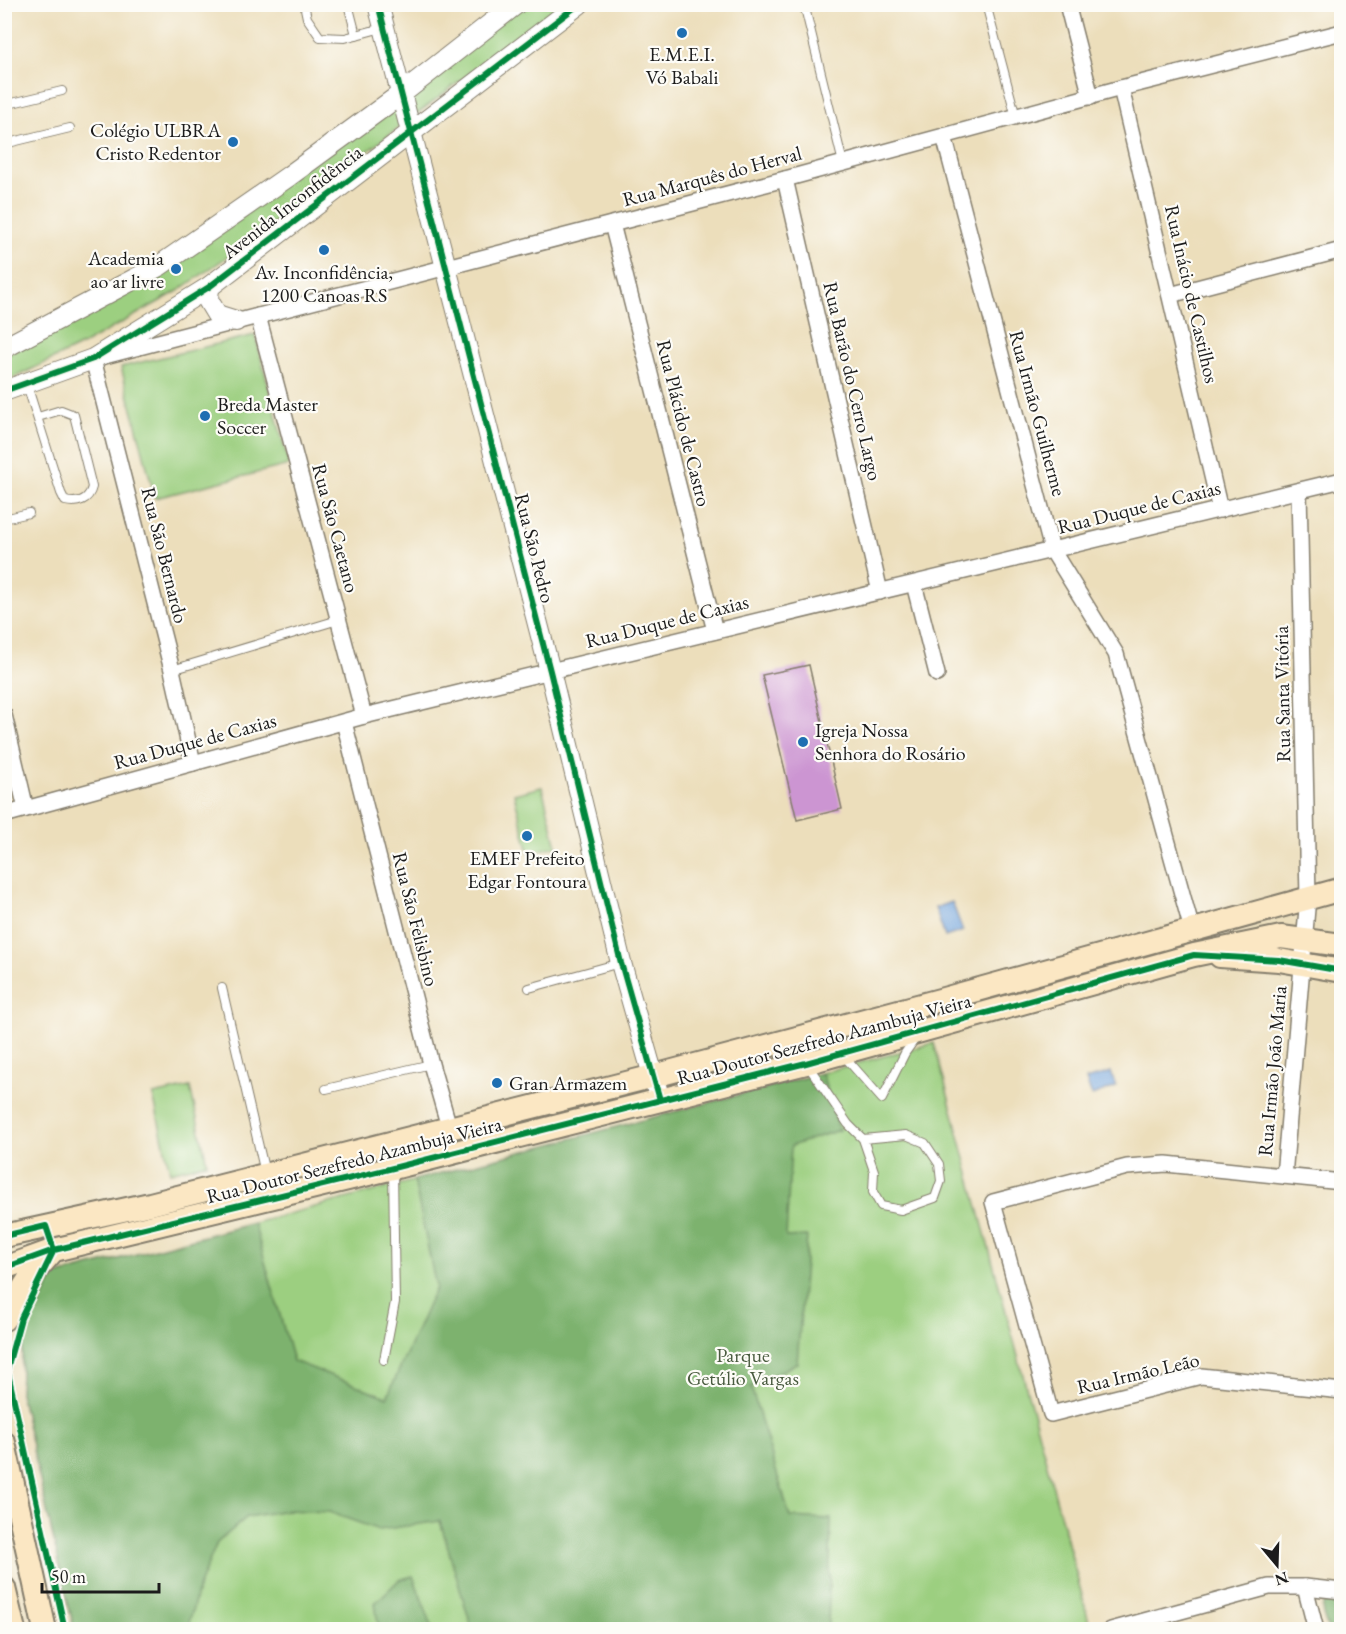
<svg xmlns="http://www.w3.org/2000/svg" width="1346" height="1634" font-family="'EB Garamond',serif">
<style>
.green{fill:#9ccf80;stroke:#5c764e;stroke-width:1.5}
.forest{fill:#7db26e;stroke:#4c6745;stroke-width:1.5}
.water{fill:#70a2db;stroke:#465f7c;stroke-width:1.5}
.building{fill:#cc95d2}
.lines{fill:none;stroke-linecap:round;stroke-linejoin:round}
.service-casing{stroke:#847d6c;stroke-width:10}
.minor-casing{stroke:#847d6c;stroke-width:18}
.tertiary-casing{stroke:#847d6c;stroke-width:22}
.secondary-casing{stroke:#847d6c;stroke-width:26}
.service{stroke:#fff;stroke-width:8}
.minor{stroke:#fff;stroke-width:15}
.tertiary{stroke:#fff;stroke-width:20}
.secondary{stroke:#fbe7c3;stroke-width:22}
.cycleway-casing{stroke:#fdfcf7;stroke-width:10}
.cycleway{stroke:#00873e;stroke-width:6}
.poi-dot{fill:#1f6fb2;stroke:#fdfcf7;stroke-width:2}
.labels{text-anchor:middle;stroke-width:4.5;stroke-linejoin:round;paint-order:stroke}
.poi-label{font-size:20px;fill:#1c1c1c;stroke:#fdfcf7}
.street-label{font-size:20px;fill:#1c1c1c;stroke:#fdfcf7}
.park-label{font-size:20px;fill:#495b3f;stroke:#fdfcf7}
</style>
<rect width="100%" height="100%" fill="#fdfcf7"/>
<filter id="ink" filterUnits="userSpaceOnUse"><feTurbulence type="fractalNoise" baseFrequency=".0167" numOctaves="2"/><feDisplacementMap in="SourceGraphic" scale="12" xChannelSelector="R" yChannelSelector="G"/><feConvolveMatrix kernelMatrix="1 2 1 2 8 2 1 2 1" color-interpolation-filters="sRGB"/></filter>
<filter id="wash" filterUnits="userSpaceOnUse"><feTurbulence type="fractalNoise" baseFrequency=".008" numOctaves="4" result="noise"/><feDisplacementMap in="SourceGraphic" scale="24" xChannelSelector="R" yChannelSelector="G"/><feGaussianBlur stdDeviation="1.35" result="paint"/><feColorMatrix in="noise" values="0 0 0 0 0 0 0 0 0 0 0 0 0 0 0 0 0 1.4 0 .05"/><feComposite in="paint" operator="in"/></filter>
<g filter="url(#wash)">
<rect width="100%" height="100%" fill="#ecdebb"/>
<!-- green -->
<g class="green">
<polygon points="525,5 560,5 251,240 178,291 84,344 5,382 4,356 73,321"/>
<polygon points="255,335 289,465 155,498 121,367"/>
<polygon points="542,787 557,846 529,853 514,794"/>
<polygon points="934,1043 1091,1629 74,1629 20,1393 23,1338 54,1276"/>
<polygon points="190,1087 207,1163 170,1172 153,1095"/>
</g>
<!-- forest -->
<g class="forest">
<polygon points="822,1073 839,1130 791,1146 786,1237 807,1236 797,1363 751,1387 790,1517 831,1519 828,1629 472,1629 440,1521 379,1530 329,1512 287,1510 247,1517 217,1543 199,1585 189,1623 175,1629 74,1629 20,1393 23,1338 54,1276 254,1223 293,1361 387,1397 436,1287 414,1180"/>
<polygon points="413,1576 433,1629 379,1629 375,1603 399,1580"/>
<path d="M1329,1598L1341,1600V1629H1328C1324,1618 1317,1606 1329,1598Z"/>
</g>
<!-- water -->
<g class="water">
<polygon points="952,902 963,931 945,937 935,908"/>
<polygon points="1111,1072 1116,1087 1092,1096 1086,1080"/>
</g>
<g id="blocks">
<!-- building -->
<polygon class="building" points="809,665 842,809 797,820 762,675"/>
</g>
</g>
<g filter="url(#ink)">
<use href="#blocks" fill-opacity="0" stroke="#847d6c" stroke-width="1.5"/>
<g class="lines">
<!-- service casing -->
<g class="service-casing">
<g id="service">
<polyline points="304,4 307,18 320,37 345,38 382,28"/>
<polyline points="348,4 356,35"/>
<polyline points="800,4 806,12 843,163"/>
<polyline points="986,4 1016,117"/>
<polyline points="4,105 62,91"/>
<polyline points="4,144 70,128"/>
<path d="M27,385L61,493L65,501C78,504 89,500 92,487L74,415L61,410L38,417"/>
<polyline points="4,519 29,513"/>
<polyline points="172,670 338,620"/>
<polyline points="222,988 265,1173"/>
<polyline points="529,988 620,963"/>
<polyline points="844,1056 882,1099 905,1053 915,1039"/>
<polyline points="807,1064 848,1124 863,1139 874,1171 873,1192 881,1206 901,1210 935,1198 941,1181 939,1164 925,1143 906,1135 863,1139"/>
<polyline points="326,1089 431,1064"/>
<polyline points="384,1360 395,1302 393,1170"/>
</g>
</g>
<!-- minor casing -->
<g class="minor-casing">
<g id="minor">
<polyline points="1067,4 1091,97"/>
<polyline points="1121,88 1220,510"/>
<polyline points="944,136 1052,550 1116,654 1192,930"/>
<polyline points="785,179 880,592"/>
<polyline points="612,224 715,631"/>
<polyline points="1170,295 1342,250"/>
<polyline points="258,316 364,716"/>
<polyline points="914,584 937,674"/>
<polyline points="4,715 26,809"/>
<polyline points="344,722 431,1064 449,1127"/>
<polyline points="193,763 172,670 93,359 785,179 1121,88 1342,32"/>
<polyline points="4,815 364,716 1342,480"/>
<polyline points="1284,1176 1308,897 1299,491"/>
<polyline points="1342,1182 1166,1164 1127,1167 993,1202 1051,1414 1201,1376 1342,1391"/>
<polyline points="1305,1587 1316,1630"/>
<polyline points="1111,1630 1269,1587 1305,1587 1342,1591"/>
</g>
</g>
<!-- tertiary casing -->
<g class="tertiary-casing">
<g id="tertiary">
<polyline points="378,4 550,671 621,963 660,1100"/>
<polyline points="209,287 208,300 217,315 236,321"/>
<polyline points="4,348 159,266 289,176 401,94 516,4"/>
<polyline points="4,391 93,359 209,287 579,4"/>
</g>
</g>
<!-- secondary casing -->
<g class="secondary-casing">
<g id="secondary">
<polyline points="1220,956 1279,960 1342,971"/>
<polyline points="4,1236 150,1204 654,1076 940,1000 1342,889"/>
<polyline points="4,1268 54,1250 393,1168 806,1063 1194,955 1281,937 1342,945"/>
<polyline points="4,1319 6,1315 31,1276 52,1252"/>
<polyline points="4,1443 45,1630"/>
<polyline points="4,1588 14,1630"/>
</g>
</g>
<!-- service -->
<use href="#service" class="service"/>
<!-- minor -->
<use href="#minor" class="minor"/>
<!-- tertiary -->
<use href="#tertiary" class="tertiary"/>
<!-- secondary -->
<use href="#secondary" class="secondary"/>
<!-- cycleway casing -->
<g class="cycleway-casing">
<g id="cycleway">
<polyline points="378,4 550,671 621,963 660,1100"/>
<polyline points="4,391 93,359 209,287 579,4"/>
<polyline points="4,1236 46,1226 54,1250 21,1318 7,1369 65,1630"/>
<polyline points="4,1268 54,1250 393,1168 806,1063 1194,955 1279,960 1342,971"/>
</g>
</g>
<!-- cycleway -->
<use href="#cycleway" class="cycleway"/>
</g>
</g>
<!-- markers -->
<g class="poi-dot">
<circle cx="682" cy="33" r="6"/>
<circle cx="233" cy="142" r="6"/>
<circle cx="324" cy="250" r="6"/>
<circle cx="176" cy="269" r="6"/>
<circle cx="205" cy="416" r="6"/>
<circle cx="803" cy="742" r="6"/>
<circle cx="527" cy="836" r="6"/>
<circle cx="497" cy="1083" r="6"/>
</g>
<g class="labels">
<!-- poi labels -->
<g class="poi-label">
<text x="682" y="61">E.M.E.I.<tspan x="682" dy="23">Vó Babali</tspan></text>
<text x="221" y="137" text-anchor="end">Colégio ULBRA<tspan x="221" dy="23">Cristo Redentor</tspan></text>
<text x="164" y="265" text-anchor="end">Academia<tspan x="164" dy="23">ao ar livre</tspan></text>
<text x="324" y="279">Av. Inconfidência,<tspan x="324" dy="23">1200 Canoas RS</tspan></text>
<text x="217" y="411" text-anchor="start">Breda Master<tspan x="217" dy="23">Soccer</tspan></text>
<text x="815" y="737" text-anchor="start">Igreja Nossa<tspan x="815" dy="23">Senhora do Rosário</tspan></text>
<text x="527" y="865">EMEF Prefeito<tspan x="527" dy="23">Edgar Fontoura</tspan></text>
<text x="509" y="1090" text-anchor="start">Gran Armazem</text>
</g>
<!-- street labels -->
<g class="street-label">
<text transform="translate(712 176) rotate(-15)" y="7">Rua Marquês do Herval</text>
<text transform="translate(292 202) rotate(-38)" y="7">Avenida Inconfidência</text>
<text transform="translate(1192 294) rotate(77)" y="7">Rua Inácio de Castilhos</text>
<text transform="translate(853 381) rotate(77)" y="7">Rua Barão do Cerro Largo</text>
<text transform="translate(1038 413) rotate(75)" y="7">Rua Irmão Guilherme</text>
<text transform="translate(684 423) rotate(76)" y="7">Rua Plácido de Castro</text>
<text transform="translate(1139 507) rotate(-14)" y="7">Rua Duque de Caxias</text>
<text transform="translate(336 528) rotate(75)" y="7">Rua São Caetano</text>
<text transform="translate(535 548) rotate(76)" y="7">Rua São Pedro</text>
<text transform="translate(165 555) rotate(76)" y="7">Rua São Bernardo</text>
<text transform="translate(667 621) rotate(-14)" y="7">Rua Duque de Caxias</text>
<text transform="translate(1282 694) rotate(-91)" y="7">Rua Santa Vitória</text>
<text transform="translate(195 741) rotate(-15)" y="7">Rua Duque de Caxias</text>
<text transform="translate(416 919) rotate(76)" y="7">Rua São Felisbino</text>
<text transform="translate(824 1039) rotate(-15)" y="7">Rua Doutor Sezefredo Azambuja Vieira</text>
<text transform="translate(1272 1071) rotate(-85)" y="7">Rua Irmão João Maria</text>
<text transform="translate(354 1160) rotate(-14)" y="7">Rua Doutor Sezefredo Azambuja Vieira</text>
<text transform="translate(1138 1373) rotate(-13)" y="7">Rua Irmão Leão</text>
</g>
<!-- park labels -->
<g class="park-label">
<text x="743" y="1362">Parque<tspan x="743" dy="23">Getúlio Vargas</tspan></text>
</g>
</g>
<!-- margin -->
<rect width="1346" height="1634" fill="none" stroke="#fdfcf7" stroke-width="24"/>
<!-- north arrow -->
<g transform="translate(1277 1565) rotate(161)" stroke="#fdfcf7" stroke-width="4.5" paint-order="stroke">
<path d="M0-4.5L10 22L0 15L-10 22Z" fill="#1c1c1c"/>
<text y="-9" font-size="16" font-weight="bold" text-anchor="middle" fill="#1c1c1c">N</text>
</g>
<!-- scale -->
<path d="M42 1583v9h117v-9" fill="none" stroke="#1c1c1c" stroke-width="3"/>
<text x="51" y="1583" font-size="18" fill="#1c1c1c" stroke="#fdfcf7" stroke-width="4.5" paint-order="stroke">50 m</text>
</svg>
